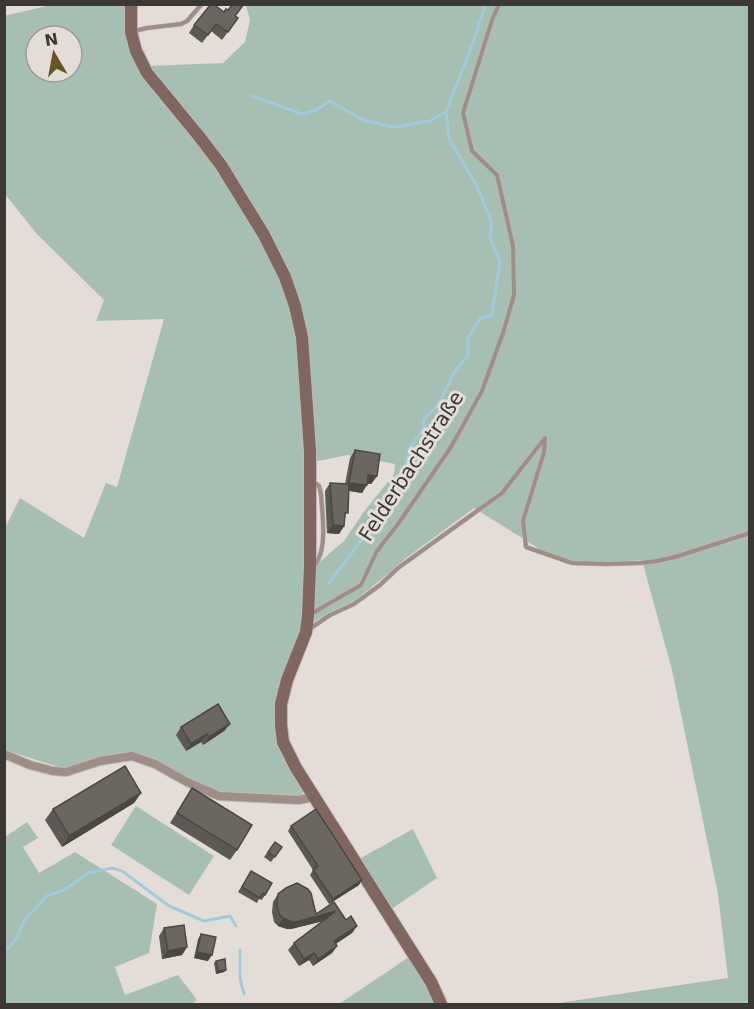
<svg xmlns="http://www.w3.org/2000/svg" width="754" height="1009" font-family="'DejaVu Sans',sans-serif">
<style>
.green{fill:#a6bfb2;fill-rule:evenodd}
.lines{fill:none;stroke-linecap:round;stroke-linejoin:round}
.stream{stroke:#a1cbdd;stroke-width:3}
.lane-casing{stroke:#bfb8b3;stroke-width:5}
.street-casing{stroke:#bfb8b3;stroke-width:10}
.secondary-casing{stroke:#bfb8b3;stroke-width:14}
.lane{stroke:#9f8d87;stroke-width:4}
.street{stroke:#9f8d87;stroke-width:8}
.secondary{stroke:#7f665e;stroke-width:12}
.wall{fill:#5c5853}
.shaded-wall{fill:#4b4743}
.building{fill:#6b6660;stroke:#4b4743;stroke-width:1.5}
.labels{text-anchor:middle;stroke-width:6;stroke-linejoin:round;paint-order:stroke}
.street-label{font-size:20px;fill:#3a3735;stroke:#e4ddd7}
</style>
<rect width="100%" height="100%" fill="#e4ddd7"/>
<!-- green -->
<g class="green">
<path d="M51,5H127L129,46L215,164L254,228L275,267L288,298L297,334L306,445V558L302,627L279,695L275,717L280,744L304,789L301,795L240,794L219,791L202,786L188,779L155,759L130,753L119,754L65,769L5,750V528L20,498L84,538L106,483L117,487L164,319L96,321L104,300L36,233L5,194L4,16ZM36,36H72V72H36Z"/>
<polygon points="246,5 749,5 749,531 675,555 652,560 598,562 573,561 541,550 474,508 405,559 377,583 354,601 330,612 313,623 316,565 344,541 363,513 394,474 395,464 348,455 313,462 299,304 208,139 192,117 148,66 223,63 245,42 250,20"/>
<polygon points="749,536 749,1004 557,1004 565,1002 728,978 718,894 672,670 643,564 674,559"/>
<polygon points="136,806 214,856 189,895 111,845"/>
<polygon points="27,822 38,838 23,847 39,873 75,852 157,904 149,953 115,967 125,995 178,975 197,1000 192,1004 5,1004 5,837"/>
<polygon points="413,829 437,878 390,910 359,859"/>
<polygon points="409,957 429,986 436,1004 339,1004"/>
</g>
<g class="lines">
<!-- stream -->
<g class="stream">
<polyline points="252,96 302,114 314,111 330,101 363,120 393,127 430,121 445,112"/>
<polyline points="329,583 369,530 374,512 402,480 411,446 423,429 424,419 439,404 455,371 468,355 468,338 480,319 492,315 500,261 490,238 492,223 477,186 449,139 446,112 473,43 486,4"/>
<polyline points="240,950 240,979 244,994"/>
<polyline points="4,952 15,941 25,919 47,896 66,889 88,873 112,868 122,871 169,906 204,921 230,916 236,926"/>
</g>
<!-- lane casing -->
<g class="lane-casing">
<g id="lane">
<polyline points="134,31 147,28 181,24 187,21 202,4"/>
<path d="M312,567C329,554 322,513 321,494L319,486L313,481"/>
<polyline points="311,614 361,585 377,551 398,524 451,447 482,391 503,333 514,295 513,246 497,175 472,151 463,113 492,20 499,4"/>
<polyline points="311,628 330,615 354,604 380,585 398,568 502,493 545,438 544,452 523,521 526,547 572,563 606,564 640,563 657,561 675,557 750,533"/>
</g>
</g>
<!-- street casing -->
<g class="street-casing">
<polyline id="street" points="4,754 30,765 53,771 66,772 100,761 132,756 155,764 187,782 219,796 298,800 314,797"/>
</g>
<!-- secondary casing -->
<g class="secondary-casing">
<polyline id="secondary" points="131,4 131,32 136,51 147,73 198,135 221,165 264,235 285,277 295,306 302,337 310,451 310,567 308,616 306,632 287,680 281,704 281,725 283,742 296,768 431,982 441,1004"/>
</g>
<!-- lane -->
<use href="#lane" class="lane"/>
<!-- street -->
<use href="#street" class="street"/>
<!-- secondary -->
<use href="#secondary" class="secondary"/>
</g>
<!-- wall -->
<g class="wall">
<polygon points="224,12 236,16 238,18 222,40 211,31 202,43 189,33 194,25"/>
<polygon points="355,450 377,476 371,484 367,484 362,493 349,491 344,526 339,534 327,533 325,491 330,483 345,484 350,458"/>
<polygon points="230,724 224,731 203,745 201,742 186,751 176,735 181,727"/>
<polygon points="192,788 237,850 230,860 170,823"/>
<polygon points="141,793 134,803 62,847 45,820 53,809"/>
<polygon points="291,826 359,885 329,904 310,875 313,870 288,831"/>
<polygon points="275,842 282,847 271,862 264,857"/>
<polygon points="251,871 265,895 262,900 259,899 257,903 238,892"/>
<polygon points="278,894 316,914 346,920 357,926 352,933 336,944 337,946 332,953 313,966 309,960 299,966 288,950 294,943 324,921 291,929 287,929 278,926 274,922 272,912 273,902"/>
<polygon points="164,928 187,947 182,955 162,959 159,936"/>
<polygon points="201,934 208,961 194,958 198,939"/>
<polygon points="216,961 226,970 224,972 216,974 214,963"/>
</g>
<!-- shaded-wall -->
<g class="shaded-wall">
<polygon points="368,475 377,476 371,484 363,483"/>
<polygon points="349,483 367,485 362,493 344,490"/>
<polygon points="333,525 344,526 339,534 327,533"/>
<polygon points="230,724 224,731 203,745 209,737"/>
<polygon points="207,734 201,742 186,751 191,744"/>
<polygon points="141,793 134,803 62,847 69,836"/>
<polygon points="362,880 359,885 329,904 333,899"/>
<polygon points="336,911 331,919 291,929 287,929 278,926 283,918"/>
<polygon points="357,926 352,933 329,948 334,941"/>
<polygon points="337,946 332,953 313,966 318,959"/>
<polygon points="187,947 182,955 162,959 168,951"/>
<polygon points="197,952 212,955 208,961 194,958"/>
<polygon points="314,953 309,960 299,966 304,959"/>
<polygon points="226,970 224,972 216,974 218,971"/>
</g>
<!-- building -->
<g class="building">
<polygon points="211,4 213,4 224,12 226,9 228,10 233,4 244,4 235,16 238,18 228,32 216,24 208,35 194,25"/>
<polygon points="355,450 380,454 377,476 368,475 367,485 349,483"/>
<polygon points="330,483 349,484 348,513 345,513 344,526 333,525"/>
<polygon points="218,704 230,724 209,737 207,734 191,744 181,727"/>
<polygon points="125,766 141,793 69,836 53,809"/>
<polygon points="192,788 252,825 237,850 177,813"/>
<polygon points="316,809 362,880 333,899 313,870 318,866 291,826"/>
<polygon points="275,842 282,847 275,857 268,852"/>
<polygon points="251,871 272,883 265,895 263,893 260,898 242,887"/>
<polygon points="297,883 308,889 311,893 316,914 334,902 346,920 351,916 357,926 334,941 337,946 318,959 314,953 304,959 294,943 336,911 296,922 292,922 283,918 279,914 277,905 278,894 286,888"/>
<polygon points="184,925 187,947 168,951 164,928"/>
<polygon points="201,934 216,937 212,955 197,952"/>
<polygon points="225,959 226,970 218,971 216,961"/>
</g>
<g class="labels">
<!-- street labels -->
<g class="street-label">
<text transform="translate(411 466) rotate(-57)" y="7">Felderbachstraße</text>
</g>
</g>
<!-- border -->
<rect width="754" height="1009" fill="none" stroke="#3a3735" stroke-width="12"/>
<!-- north arrow -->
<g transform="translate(54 54) rotate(350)"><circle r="28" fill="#e4ddd7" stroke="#a09b96" stroke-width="1.5"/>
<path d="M0-4.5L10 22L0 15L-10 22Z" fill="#635622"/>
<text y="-9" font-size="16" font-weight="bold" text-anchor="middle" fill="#3a3735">N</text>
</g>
</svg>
